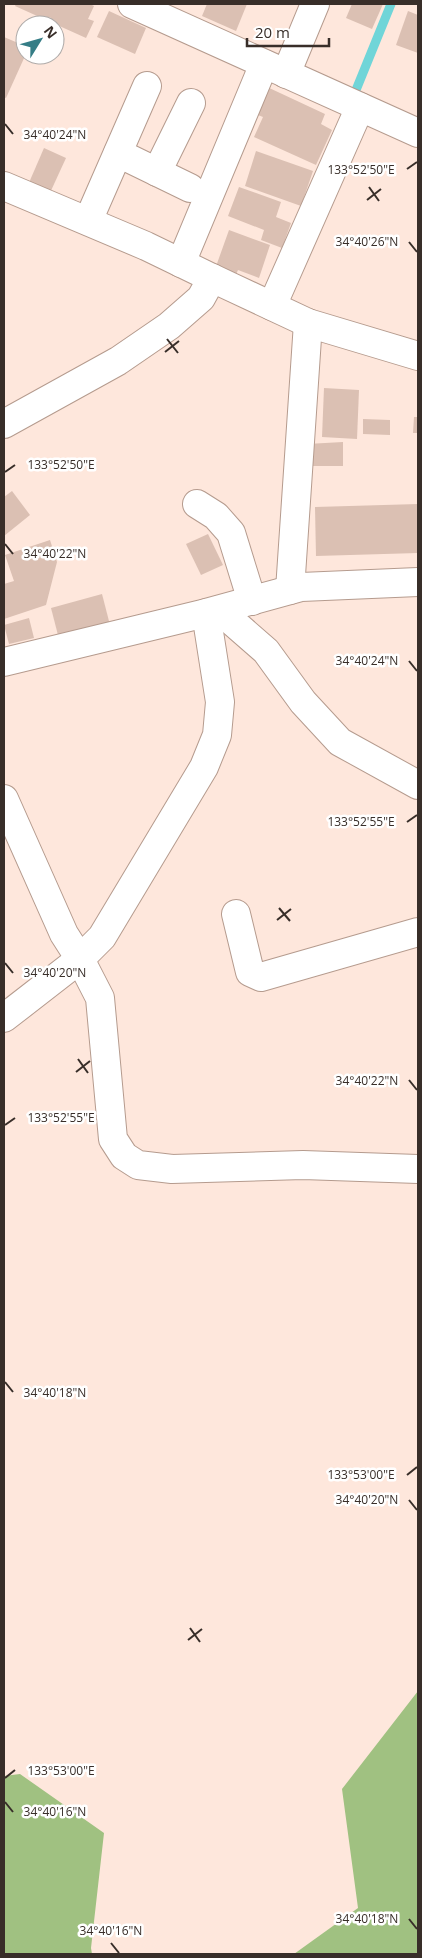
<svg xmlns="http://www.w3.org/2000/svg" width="422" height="1958" font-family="'Open Sans',sans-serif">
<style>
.forest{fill:#a0c181}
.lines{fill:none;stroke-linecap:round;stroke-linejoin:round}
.stream{stroke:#70d5d8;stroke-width:9}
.building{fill:#dbc0b3}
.minor-casing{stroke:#b59b8e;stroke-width:30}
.minor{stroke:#fff;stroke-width:28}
.ticks{fill:none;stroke:#382e29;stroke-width:2}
.ticks-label{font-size:12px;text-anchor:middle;fill:#382e29;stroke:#fff;stroke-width:5;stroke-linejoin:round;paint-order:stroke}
</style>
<rect width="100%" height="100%" fill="#fee7dc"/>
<!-- forest -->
<g class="forest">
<polygon points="418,1691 418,1954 294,1954 358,1908 342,1789"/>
<polygon points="20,1774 104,1833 91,1948 92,1954 4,1954 4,1776"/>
</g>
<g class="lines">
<!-- stream -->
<polyline class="stream" points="356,90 391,4"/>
</g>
<!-- building -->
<g class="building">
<polygon points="16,4 90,4 94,6 88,19 94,21 86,38 15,6"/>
<polygon points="207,4 247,4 236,31 202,16"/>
<polygon points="352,4 383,4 372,29 346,18"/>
<polygon points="109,11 146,28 135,54 97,37"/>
<polygon points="408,11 418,15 418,53 396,45"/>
<polygon points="4,37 25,46 25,56 6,98 4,97"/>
<polygon points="265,86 325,114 321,124 332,130 316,165 254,137 263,117 253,113"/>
<polygon points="44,148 66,158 49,195 28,185"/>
<polygon points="256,151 313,171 301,206 245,186"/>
<polygon points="239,187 281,202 276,217 291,223 282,248 261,240 264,230 228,216"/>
<polygon points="229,230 270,245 259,278 238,270 234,279 214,272"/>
<polygon points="324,388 359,390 357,439 322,437"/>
<polygon points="414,417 418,417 418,433 413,433"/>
<polygon points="363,419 390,420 390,435 363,434"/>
<polygon points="343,442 343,466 308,466 307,444"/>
<polygon points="12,491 30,515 4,536 4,497"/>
<polygon points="418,504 418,553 316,556 315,507"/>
<polygon points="208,534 223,565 201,575 186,544"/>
<polygon points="50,540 57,562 46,605 4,619 4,584 14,581 5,555"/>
<polygon points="102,594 110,625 59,639 51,608"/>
<polygon points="29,618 34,638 9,644 4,625"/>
</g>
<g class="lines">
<!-- minor casing -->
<g class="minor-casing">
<g id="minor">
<polyline points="132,4 418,133"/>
<polyline points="286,74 315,4"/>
<polyline points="118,153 190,188"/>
<polyline points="157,172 191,103"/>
<polyline points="4,186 146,246 212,278 201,298 169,326 118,361 4,424"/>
<polyline points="88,221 147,86"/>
<polyline points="181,263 264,64"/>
<polyline points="212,278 308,323 418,356"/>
<polyline points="272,306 360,107"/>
<polyline points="197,504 216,516 231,533 252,601"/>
<polyline points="290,590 308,323"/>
<polyline points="219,610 266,651 303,702 340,742 418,785"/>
<polyline points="4,662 206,613 301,587 418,582"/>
<polyline points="4,799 64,934 80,959 100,998 113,1139 124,1156 138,1165 172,1169 303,1165 418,1169"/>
<polyline points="236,914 250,972 261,977 418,932"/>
<polyline points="4,1018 80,959 102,937 204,767 217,735 220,702 206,613"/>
</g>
</g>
<!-- minor -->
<use href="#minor" class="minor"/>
</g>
<!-- ticks -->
<path class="ticks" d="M5,124L13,134M407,169L417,162M369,187L379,201M367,200L381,189M409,242L417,252M167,339L178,353M165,352L179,341M5,472L15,465M5,544L13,554M409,661L417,671M407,822L417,815M279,908L290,921M277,920L291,909M5,963L13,973M78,1059L88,1073M76,1072L90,1061M409,1080L417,1090M5,1125L15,1118M5,1382L13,1392M407,1475L417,1467M409,1500L417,1510M190,1628L200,1642M188,1640L202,1629M5,1778L15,1770M5,1802L13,1812M409,1919L417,1929M111,1943L119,1953"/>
<g class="ticks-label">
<text x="55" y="139">34°40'24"N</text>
<text x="361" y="174">133°52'50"E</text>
<text x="367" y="246">34°40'26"N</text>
<text x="61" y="469">133°52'50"E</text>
<text x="55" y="558">34°40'22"N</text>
<text x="367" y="665">34°40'24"N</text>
<text x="361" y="826">133°52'55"E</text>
<text x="55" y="977">34°40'20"N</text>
<text x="367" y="1085">34°40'22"N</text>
<text x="61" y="1122">133°52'55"E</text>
<text x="55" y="1397">34°40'18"N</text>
<text x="361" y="1479">133°53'00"E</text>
<text x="367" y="1504">34°40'20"N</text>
<text x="61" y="1775">133°53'00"E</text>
<text x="55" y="1816">34°40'16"N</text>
<text x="367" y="1923">34°40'18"N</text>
<text x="111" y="1935">34°40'16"N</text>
</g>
<!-- border -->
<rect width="422" height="1958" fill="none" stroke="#382e29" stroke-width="10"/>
<!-- north arrow -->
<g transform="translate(40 40) rotate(53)"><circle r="24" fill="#ffffff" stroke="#afaba9"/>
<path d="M0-4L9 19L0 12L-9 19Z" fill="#357d86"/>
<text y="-8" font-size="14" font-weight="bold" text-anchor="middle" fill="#382e29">N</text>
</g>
<!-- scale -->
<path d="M247 38v8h82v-8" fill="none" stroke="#382e29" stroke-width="2.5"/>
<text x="255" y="38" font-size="15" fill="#382e29" stroke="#ffffff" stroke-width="4" paint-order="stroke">20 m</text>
</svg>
